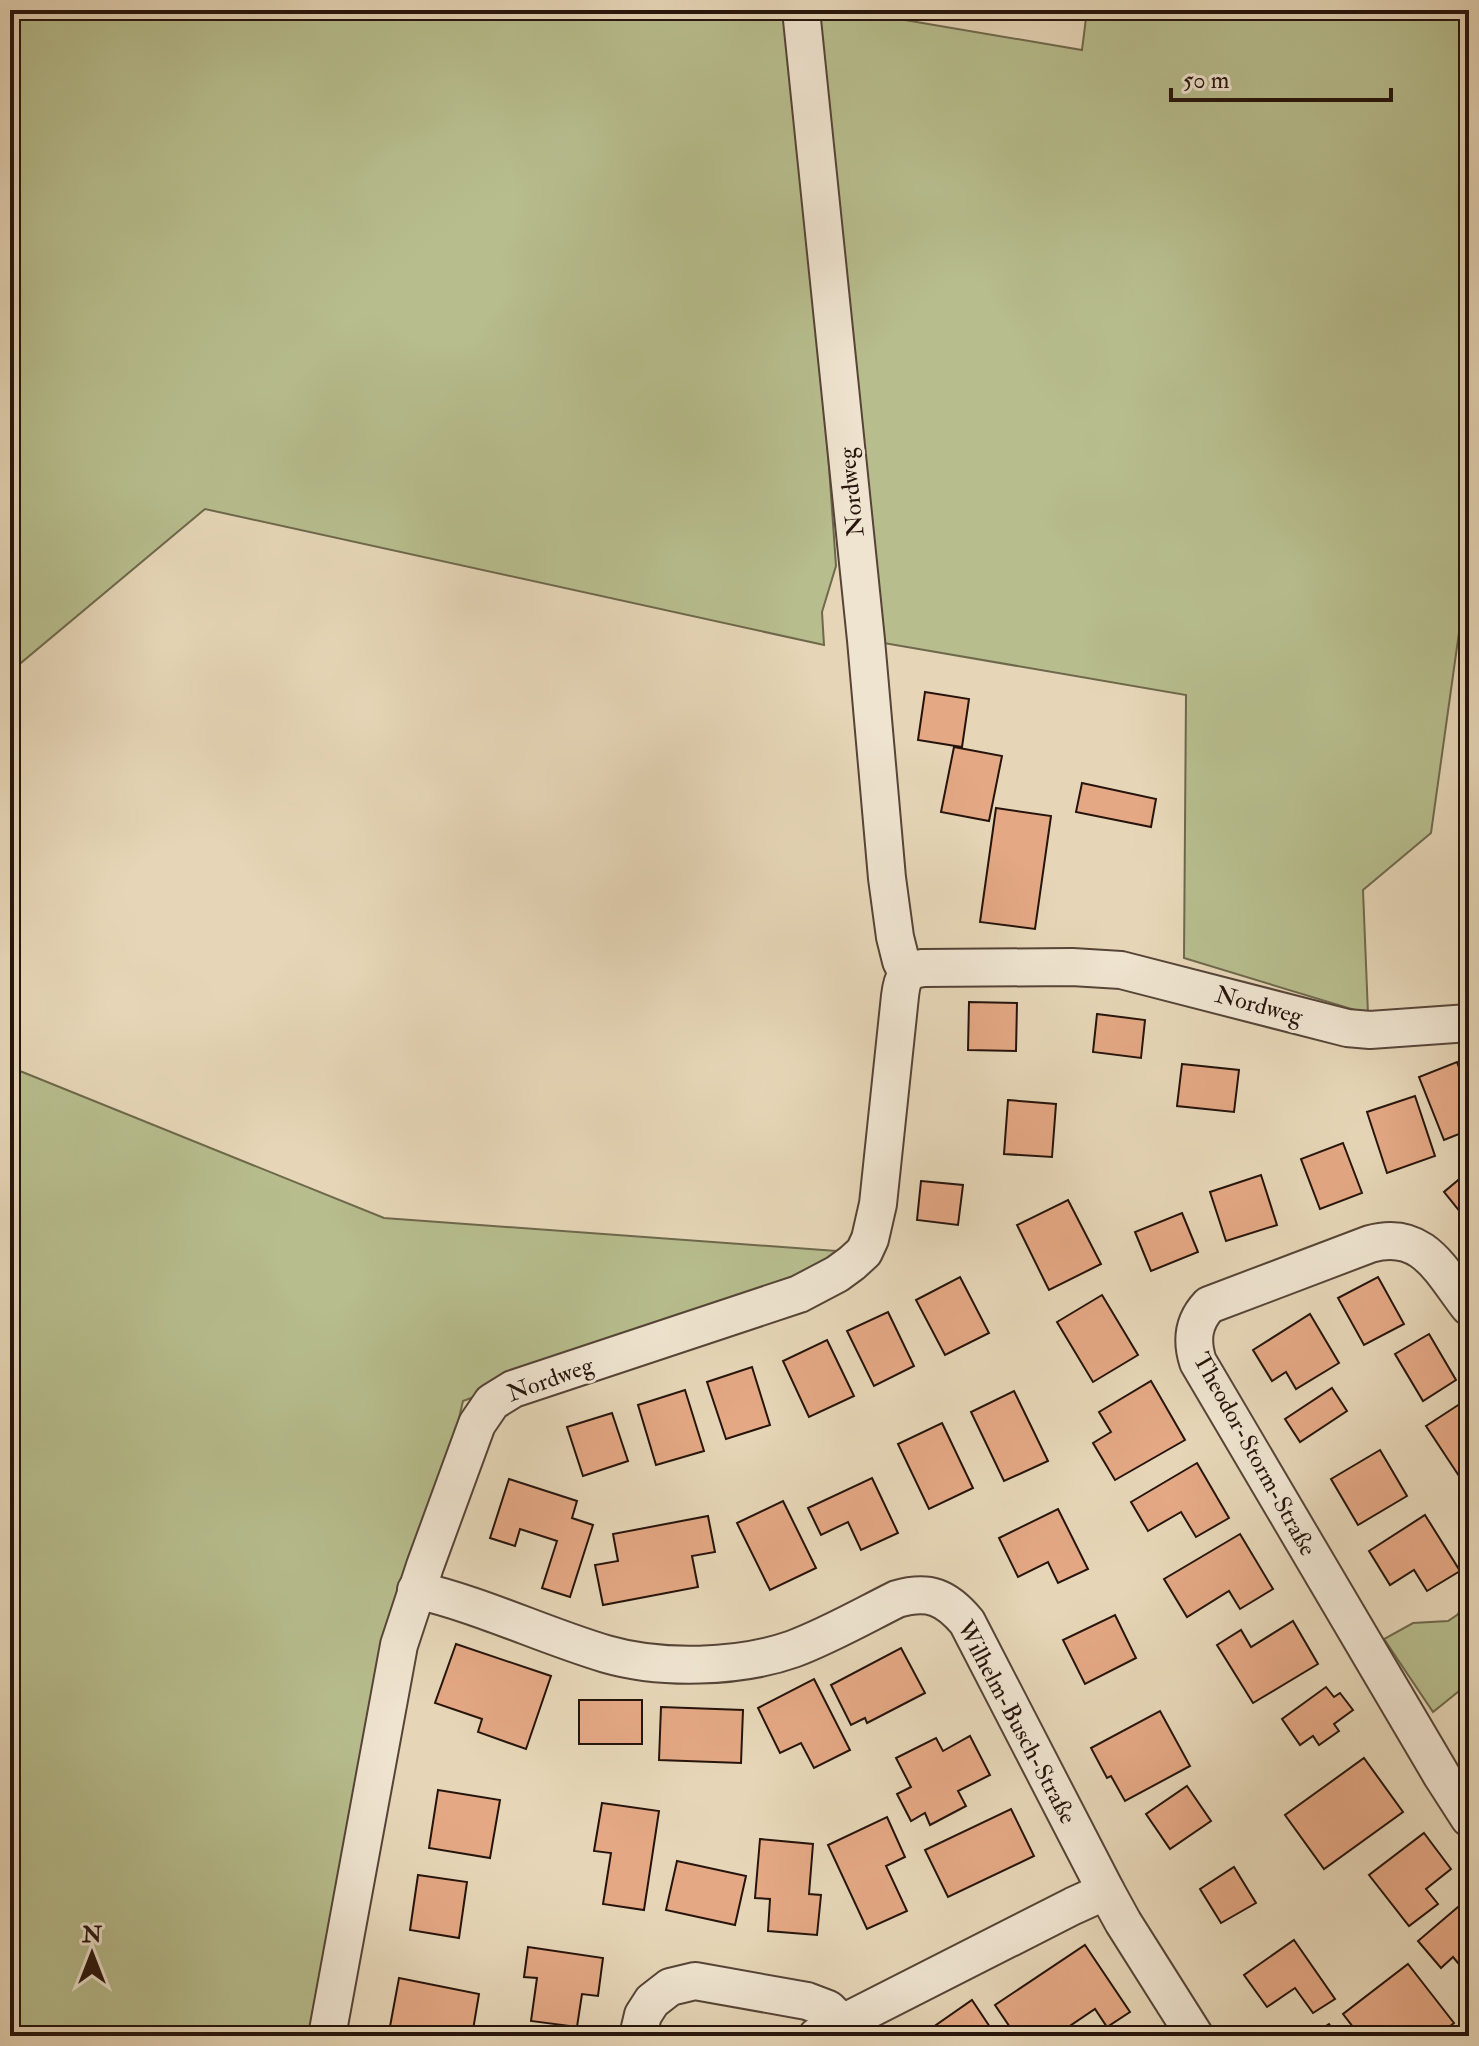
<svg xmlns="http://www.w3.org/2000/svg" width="1479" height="2046" font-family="'IM FELL Double Pica',serif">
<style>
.green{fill:#b7bd8d;stroke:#6e684c;stroke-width:2}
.building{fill:#e4a884;stroke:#26140c;stroke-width:2}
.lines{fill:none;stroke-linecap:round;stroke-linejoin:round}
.minor-casing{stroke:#564437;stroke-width:40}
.minor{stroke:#efe4d0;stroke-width:36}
.labels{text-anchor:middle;stroke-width:6;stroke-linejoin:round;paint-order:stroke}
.street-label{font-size:24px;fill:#26140c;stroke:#efe4d0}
</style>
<rect width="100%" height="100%" fill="#e6d6b7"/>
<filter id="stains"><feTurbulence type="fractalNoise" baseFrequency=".0025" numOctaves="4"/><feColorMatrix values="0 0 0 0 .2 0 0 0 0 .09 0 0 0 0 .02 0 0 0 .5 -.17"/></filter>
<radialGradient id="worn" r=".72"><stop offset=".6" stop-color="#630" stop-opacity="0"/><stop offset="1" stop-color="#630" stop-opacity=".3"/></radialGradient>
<!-- green -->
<g class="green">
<polygon points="10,10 797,10 836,566 822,612 824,645 205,509 10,672"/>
<polygon points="814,10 846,10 1082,50 1087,10 1469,10 1469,561 1431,833 1363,890 1368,1014 1184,958 1186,695 866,640"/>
<polygon points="10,1067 384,1218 864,1253 463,1401 315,2036 10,2036"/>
<polygon points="1469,1599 1469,1683 1433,1712 1384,1639 1413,1623 1448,1621 1457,1615"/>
</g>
<!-- building -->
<g class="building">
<polygon points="925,692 969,699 962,747 918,740"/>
<polygon points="954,747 1002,756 989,821 941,812"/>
<polygon points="1082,783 1156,799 1151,827 1076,812"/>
<polygon points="996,808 1051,816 1035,929 980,922"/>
<polygon points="969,1002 1017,1003 1016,1051 968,1050"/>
<polygon points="1097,1014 1145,1020 1141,1058 1093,1052"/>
<polygon points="1457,1062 1460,1070 1469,1067 1469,1130 1444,1140 1419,1077"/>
<polygon points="1182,1064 1239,1070 1234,1112 1177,1106"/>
<polygon points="1415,1096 1435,1156 1387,1173 1367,1112"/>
<polygon points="1008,1100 1056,1104 1052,1157 1004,1154"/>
<polygon points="1343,1143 1362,1193 1320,1209 1301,1159"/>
<polygon points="1469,1171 1469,1223 1444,1192"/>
<polygon points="1261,1175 1277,1225 1226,1241 1210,1192"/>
<polygon points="921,1181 963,1185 958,1225 917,1220"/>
<polygon points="1068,1200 1101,1264 1049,1290 1017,1225"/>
<polygon points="1182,1213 1198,1252 1151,1271 1135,1232"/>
<polygon points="960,1277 989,1333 945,1355 916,1300"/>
<polygon points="1378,1277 1404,1324 1364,1345 1338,1298"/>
<polygon points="1102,1295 1138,1355 1093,1382 1057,1322"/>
<polygon points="888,1312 914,1366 874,1386 847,1331"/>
<polygon points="1310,1314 1339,1363 1296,1389 1286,1372 1272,1381 1253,1350"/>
<polygon points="1429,1334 1456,1380 1423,1401 1395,1354"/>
<polygon points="827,1340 854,1396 809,1417 783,1361"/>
<polygon points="752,1367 770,1425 726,1439 707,1382"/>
<polygon points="1151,1381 1185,1440 1115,1480 1093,1443 1111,1432 1099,1412"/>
<polygon points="1332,1388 1347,1411 1300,1442 1285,1419"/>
<polygon points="685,1390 704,1451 656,1465 638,1405"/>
<polygon points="1014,1391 1048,1461 1004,1481 971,1412"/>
<polygon points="1469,1398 1469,1470 1459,1476 1426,1426"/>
<polygon points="612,1413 628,1461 583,1476 567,1427"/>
<polygon points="942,1423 973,1488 929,1509 898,1444"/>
<polygon points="1380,1450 1407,1496 1358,1525 1331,1479"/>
<polygon points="1197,1463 1229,1518 1196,1537 1181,1512 1148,1531 1131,1502"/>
<polygon points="872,1478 898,1533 861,1550 848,1522 821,1535 808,1508"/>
<polygon points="509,1479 577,1501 572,1518 593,1525 570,1597 542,1588 557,1541 520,1529 515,1546 490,1538"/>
<polygon points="783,1501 816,1568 770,1590 737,1523"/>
<polygon points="1058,1509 1088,1569 1058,1583 1048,1562 1018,1577 999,1538"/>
<polygon points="1425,1515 1460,1571 1427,1591 1414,1570 1390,1585 1369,1551"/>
<polygon points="708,1516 715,1552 692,1556 698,1587 603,1605 595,1565 618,1561 613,1534"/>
<polygon points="1240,1534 1273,1589 1240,1609 1229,1591 1187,1617 1164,1579"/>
<polygon points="1115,1615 1136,1658 1085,1684 1063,1640"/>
<polygon points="1293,1621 1318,1664 1253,1703 1217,1645 1241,1630 1251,1647"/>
<polygon points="456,1644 551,1676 526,1749 478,1732 482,1719 435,1703"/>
<polygon points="901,1648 925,1693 867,1723 865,1718 851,1725 831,1685"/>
<polygon points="814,1679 850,1750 814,1768 801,1743 780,1753 758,1708"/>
<polygon points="1326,1687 1334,1697 1340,1693 1353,1710 1334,1724 1339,1731 1319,1745 1313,1736 1300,1745 1282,1719"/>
<rect x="579" y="1700" width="63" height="44"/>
<polygon points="1469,1705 1469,1722 1461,1711"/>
<polygon points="661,1707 743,1710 741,1763 659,1760"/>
<polygon points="1160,1711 1190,1766 1125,1801 1111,1776 1107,1778 1091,1748"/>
<polygon points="970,1736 990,1775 958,1791 966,1806 930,1825 925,1813 911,1821 897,1794 911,1787 896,1758 936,1738 943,1751"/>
<polygon points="1364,1758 1403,1812 1324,1869 1285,1815"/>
<polygon points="1187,1786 1211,1821 1170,1849 1146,1814"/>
<polygon points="438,1790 500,1800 490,1858 429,1848"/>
<polygon points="602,1803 659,1811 644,1910 603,1904 611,1853 594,1851"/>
<polygon points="1011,1809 1034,1856 948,1897 925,1850"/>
<polygon points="887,1817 905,1857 886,1866 907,1911 867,1929 828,1845"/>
<polygon points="1424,1833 1451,1869 1426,1889 1438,1904 1409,1926 1369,1875"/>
<polygon points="760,1839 813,1844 809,1894 821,1895 817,1935 768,1931 770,1899 755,1898"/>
<polygon points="677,1861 746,1876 735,1925 666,1910"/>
<polygon points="1234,1867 1256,1903 1221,1923 1200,1889"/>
<polygon points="418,1875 467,1882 459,1938 410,1930"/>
<polygon points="1465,1901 1469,1907 1469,1976 1453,1957 1441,1968 1418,1941"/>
<polygon points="1294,1940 1335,1999 1313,2013 1295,1988 1267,2007 1244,1975"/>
<polygon points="1085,1945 1130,2012 1107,2027 1095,2009 1055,2036 1016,2036 995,2005"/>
<polygon points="528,1947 603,1958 598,1996 582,1994 577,2027 531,2021 537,1978 524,1977"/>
<polygon points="1408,1964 1454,2023 1437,2036 1399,2036 1391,2027 1379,2036 1360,2036 1343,2014"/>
<polygon points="399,1978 479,1994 472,2036 411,2036 389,2032"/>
<polygon points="972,2000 996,2036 929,2036 926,2032"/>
<polygon points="1329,2024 1337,2036 1310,2036"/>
</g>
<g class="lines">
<!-- minor casing -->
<g class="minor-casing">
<g id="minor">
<polyline points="801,10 866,640 887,878 895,937 901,961 907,973"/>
<path d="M1469,1307C1441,1271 1423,1229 1370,1244L1209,1305C1193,1322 1191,1340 1198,1362L1442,1776L1469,1818"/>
<path d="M416,1590C482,1605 542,1635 606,1654C661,1670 739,1668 793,1649C828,1636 863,1616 897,1599C929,1590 946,1597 967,1622L1106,1891L1123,1922L1195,2036"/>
<path d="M327,2036L399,1645L425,1566L477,1424L492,1402L513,1389L799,1294L837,1274L852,1263L864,1252L870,1239L878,1204L900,996C902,979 905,970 923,968L1072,967L1121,970L1347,1028L1370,1030L1469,1023"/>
<polyline points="638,2036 643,2015 652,2001 670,1987 695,1981 807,2001 828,2009 842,2023"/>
<polyline points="817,2036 1073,1906 1106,1891"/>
</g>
</g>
<!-- minor -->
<use href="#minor" class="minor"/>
</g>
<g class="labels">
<!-- street labels -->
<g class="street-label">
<text transform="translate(851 492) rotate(-96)" y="8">Nordweg</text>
<text transform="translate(1259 1005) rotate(15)" y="8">Nordweg</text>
<text transform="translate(550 1379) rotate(-20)" y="8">Nordweg</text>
<text transform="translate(1255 1454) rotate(61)" y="8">Theodor-Storm-Straße</text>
<text transform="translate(1017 1722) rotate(62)" y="8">Wilhelm-Busch-Straße</text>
</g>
</g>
<!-- margin -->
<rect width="1479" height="2046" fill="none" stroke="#e6d6b7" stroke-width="40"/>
<rect x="12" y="12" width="1455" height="2022" fill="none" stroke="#26140c" stroke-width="4"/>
<rect x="20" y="20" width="1439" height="2006" fill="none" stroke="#26140c" stroke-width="2"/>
<!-- north arrow -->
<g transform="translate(92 1954)" stroke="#efe4d0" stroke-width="6" paint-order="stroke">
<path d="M0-6L14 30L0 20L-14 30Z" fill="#26140c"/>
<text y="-12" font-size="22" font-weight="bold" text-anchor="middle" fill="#26140c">N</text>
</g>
<!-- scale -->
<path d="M1171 88v12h220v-12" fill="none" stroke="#26140c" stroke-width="4"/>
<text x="1183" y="88" font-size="24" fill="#26140c" stroke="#efe4d0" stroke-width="6" paint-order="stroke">50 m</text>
<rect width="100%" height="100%" filter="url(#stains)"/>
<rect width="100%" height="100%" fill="url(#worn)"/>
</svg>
